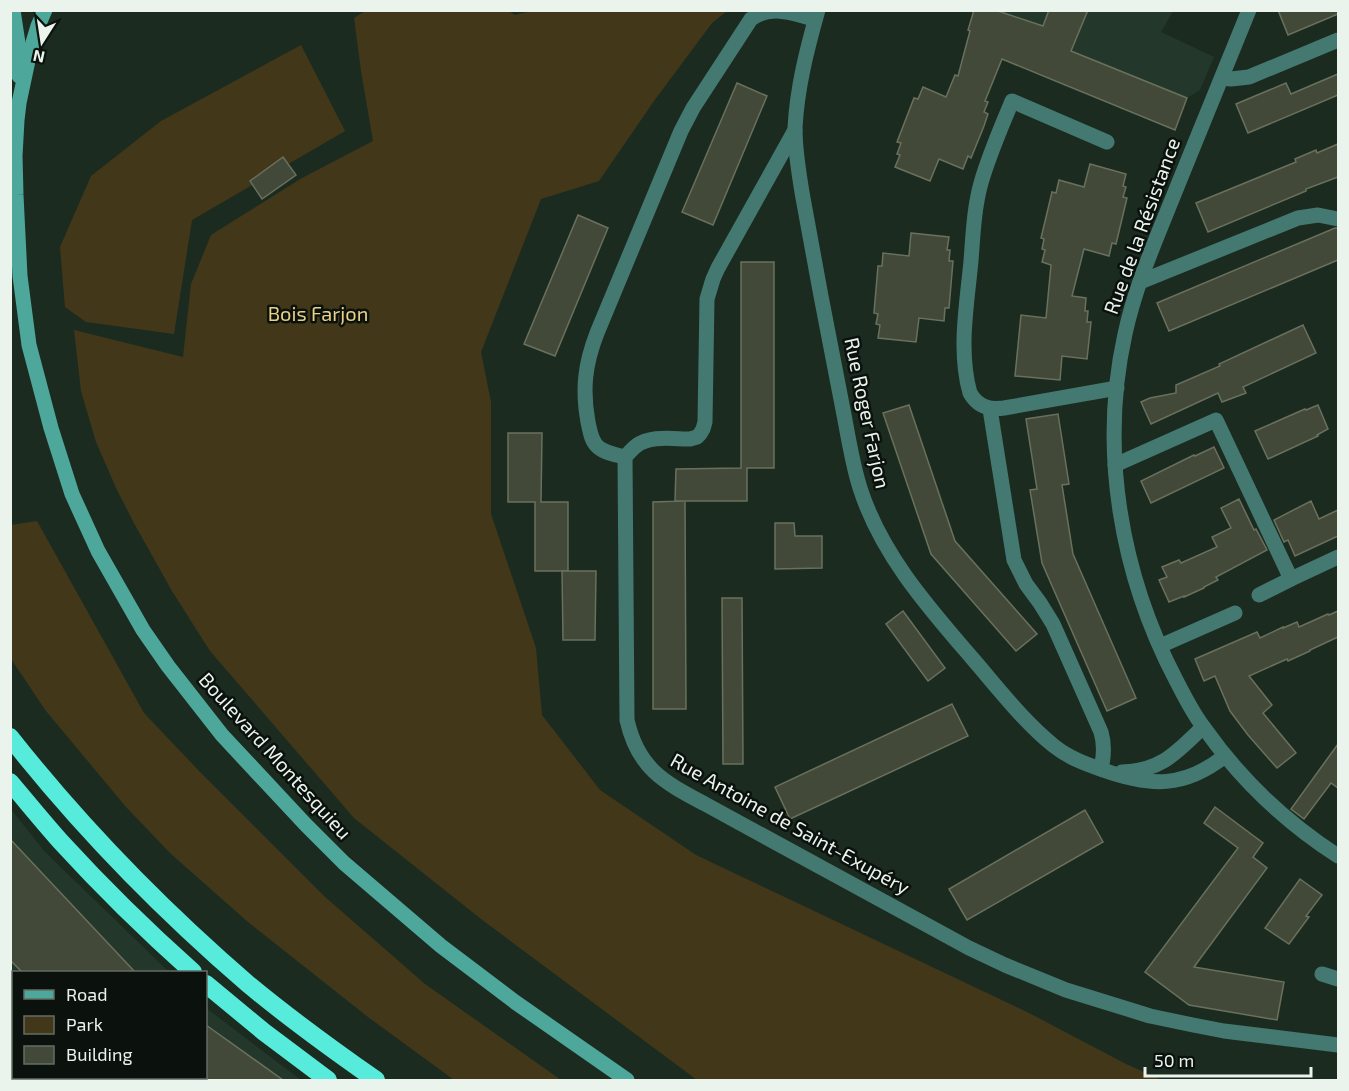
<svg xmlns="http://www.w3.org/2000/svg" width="1349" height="1091" font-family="'Exo 2',sans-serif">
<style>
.built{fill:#23382a}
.green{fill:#423819}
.building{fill:#434938;stroke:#6a705e;stroke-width:1.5}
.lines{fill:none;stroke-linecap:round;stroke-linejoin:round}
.street{stroke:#447971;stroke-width:15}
.secondary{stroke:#4ea79b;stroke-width:15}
.highway{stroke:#56ebda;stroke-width:18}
.labels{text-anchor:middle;stroke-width:5;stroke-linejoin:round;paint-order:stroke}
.street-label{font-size:20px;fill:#eaf3ec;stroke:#0b120d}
.park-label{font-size:20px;fill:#ead086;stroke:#0b120d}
</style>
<rect width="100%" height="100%" fill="#1c2b20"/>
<!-- built -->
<g class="built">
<polygon points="974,11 1173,11 1161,32 1214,57 1200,90 1187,98 1175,130 1062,85 967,44 970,32 968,30"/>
<polygon points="10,808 45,852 169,972 14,972 14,1078 206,1078 206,1008 301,1080 11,1080"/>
</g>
<!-- green -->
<g class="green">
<polygon points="507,10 515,15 537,10 727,11 712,23 654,101 599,181 541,199 481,352 491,402 491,514 536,648 542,715 600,790 696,855 1029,1013 1126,1064 1162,1080 697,1080 481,919 354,818 210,651 172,591 135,525 117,490 96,442 81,391 74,330 183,357 191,284 211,235 302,178 373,141 361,71 354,18 367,10"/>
<polygon points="301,45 345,131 192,220 174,334 86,322 65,307 60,247 91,176 161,121"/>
<polygon points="37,521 144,713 200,772 324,896 425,984 561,1080 454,1080 368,1017 248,922 171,854 126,807 46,711 11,659 11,525"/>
</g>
<!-- building -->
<g class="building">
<polygon points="974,10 995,10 1043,26 1049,10 1088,10 1071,51 1187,98 1175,130 1002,59 985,101 988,102 984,112 988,114 984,126 971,158 968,156 963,169 939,159 930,181 895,167 900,155 897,154 901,143 897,142 914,98 918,99 923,87 946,97 955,75 958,76 970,31 968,30"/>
<polygon points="1278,10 1338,10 1338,14 1288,35"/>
<polygon points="1338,74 1338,95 1248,133 1236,104 1286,83 1291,94"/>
<polygon points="737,83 767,96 713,225 682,212"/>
<polygon points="1338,144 1338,177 1306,189 1306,191 1208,232 1196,203 1296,162 1295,159 1316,150 1317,153"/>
<polygon points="283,157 296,175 262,199 250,181"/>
<polygon points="1090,164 1126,174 1123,186 1126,187 1123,197 1127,198 1116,244 1112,243 1109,256 1084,249 1072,296 1086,298 1085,311 1088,311 1087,322 1091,322 1087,359 1062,356 1060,380 1015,376 1021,315 1046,318 1051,265 1042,262 1045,250 1042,249 1044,239 1041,238 1052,192 1056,193 1059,180 1084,187"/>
<polygon points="578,215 608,228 555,356 524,344"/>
<polygon points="1335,228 1338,228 1338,260 1169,331 1157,303"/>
<polygon points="911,233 949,237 947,250 950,250 949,261 953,261 949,308 945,308 944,321 919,318 916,342 878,338 880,325 876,324 878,314 874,313 878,266 882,266 883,253 909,256"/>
<polygon points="741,262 774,262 774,468 747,468 747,501 685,501 686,709 653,709 653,502 684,501 675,501 676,469 741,468"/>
<polygon points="1303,325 1316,353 1243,387 1246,393 1222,402 1218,393 1151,424 1141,402 1150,398 1176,393 1176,385 1220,366 1219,364"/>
<polygon points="909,405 955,541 1037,634 1016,651 931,554 883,413"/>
<polygon points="1318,405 1328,429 1317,435 1318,436 1268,459 1255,431 1305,409 1306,410"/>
<polygon points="1058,414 1069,484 1062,485 1073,554 1136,698 1107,711 1042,563 1030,490 1037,489 1026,419"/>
<polygon points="508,433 542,433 541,502 568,502 568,571 535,571 535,502 508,502"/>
<polygon points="1214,447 1224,468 1151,503 1141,481 1194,455 1195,456"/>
<polygon points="1239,499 1254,530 1256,529 1267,550 1216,577 1218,580 1204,587 1204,588 1184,597 1184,596 1169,602 1159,580 1167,577 1162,567 1179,560 1181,563 1217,547 1212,537 1231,528 1221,508"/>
<polygon points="1311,501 1319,519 1338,510 1338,536 1295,556 1288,540 1284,542 1274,520"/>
<polygon points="775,523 794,523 795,536 822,536 822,568 775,569"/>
<polygon points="562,571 596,571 595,640 563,640"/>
<polygon points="722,598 742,598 743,764 723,764"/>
<polygon points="903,611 945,668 928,681 886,624"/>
<polygon points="1338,611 1338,637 1310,650 1310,651 1288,661 1287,659 1249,676 1272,705 1263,713 1296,753 1277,768 1248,735 1230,711 1215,676 1204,681 1195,659 1257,632 1260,638 1283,627 1283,628 1297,622 1299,627 1328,614 1329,615"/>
<polygon points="952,704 968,736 790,819 775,787"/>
<polygon points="1338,744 1338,788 1331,783 1304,819 1291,809"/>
<polygon points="1215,807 1263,843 1253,857 1267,868 1194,967 1284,982 1277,1020 1189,1005 1145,972 1238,848 1204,823"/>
<polygon points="1085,810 1103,842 967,920 949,889"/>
<polygon points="10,839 135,972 22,972 10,960"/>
<polygon points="1300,879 1322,895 1306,916 1309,917 1289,944 1265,928"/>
<polygon points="206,1025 283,1080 206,1080"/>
</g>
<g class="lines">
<!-- street -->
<g class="street">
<path d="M818,10C807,49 797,88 795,128C795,151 799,175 803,198C809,231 815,264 821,296C829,337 837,379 845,420C849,442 853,466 860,488C881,554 928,607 972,658C998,688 1023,721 1054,746C1069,758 1086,764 1103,770C1151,787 1184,788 1225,756"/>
<path d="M1249,10C1225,69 1201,128 1177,187C1158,235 1136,283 1125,334C1099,451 1121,575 1176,680C1185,697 1193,714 1205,729C1241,780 1287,823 1338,856"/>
<polyline points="1222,78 1231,79 1249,77 1338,40"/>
<path d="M1107,142L1012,101C1001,128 989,155 981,183C974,208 973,235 971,261C967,304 958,351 970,393C978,407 990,410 1004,408L1117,388"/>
<polyline points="1140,282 1298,218 1318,215 1338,219"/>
<path d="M990,409L1014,560L1026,584L1040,603L1053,624L1101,732C1105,745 1104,756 1101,769"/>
<path d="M625,457L627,720C638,769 664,782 705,804L969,948L1005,965L1066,990L1150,1016L1193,1025L1224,1031L1338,1045"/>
<path d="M625,457C616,455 605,453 598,447C591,441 590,431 588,422C582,389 585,364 597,333L681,131L693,108L751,19C771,4 793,14 815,19"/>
<path d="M625,457C628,454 632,449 636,446C650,435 673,439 690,439L697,437L700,434L703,429L705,422L707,299L713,279L718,268L795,130"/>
<polyline points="1115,465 1216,420 1291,579 1259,595"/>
<polyline points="1291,579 1338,557"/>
<polyline points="1160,646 1235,613"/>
<path d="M1122,772C1161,771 1176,753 1203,727"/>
<polyline points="1322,974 1338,979"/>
<polyline points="10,990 14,993"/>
<polyline points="100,1078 103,1080"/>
</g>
<!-- secondary -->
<g class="secondary">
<polyline points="13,10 18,43 19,76"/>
<polyline points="45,10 38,26 29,56 19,103 17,120 15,156 16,195 20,276 29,345 51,428 72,494 98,551 143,630 168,666 222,735 306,825 344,863 441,946 515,1002 627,1080"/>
</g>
<!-- highway -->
<g class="highway">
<path d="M10,737C81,827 161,909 248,984C289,1018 333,1050 376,1080"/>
<path d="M10,782C27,802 44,823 61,842C103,888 147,931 193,972"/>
<polyline points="206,984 264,1032 328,1080"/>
</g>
</g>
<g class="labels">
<!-- street labels -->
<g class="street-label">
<text transform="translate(1142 226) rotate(-70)" y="7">Rue de la Résistance</text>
<text transform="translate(867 413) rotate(78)" y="7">Rue Roger Farjon</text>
<text transform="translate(275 756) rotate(48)" y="7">Boulevard Montesquieu</text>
<text transform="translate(790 824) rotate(29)" y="7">Rue Antoine de Saint-Exupéry</text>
</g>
<!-- park labels -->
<g class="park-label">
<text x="318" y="321">Bois Farjon</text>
</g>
</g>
<!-- border -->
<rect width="1349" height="1091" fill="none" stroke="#eaf3ec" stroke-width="24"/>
<!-- legend -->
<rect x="12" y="971" width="195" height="108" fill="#0b120d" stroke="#646c66" stroke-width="1.5"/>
<rect x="24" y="990" width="30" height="9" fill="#4ea79b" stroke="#646c66" stroke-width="1.5"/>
<text x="66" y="1001" font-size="18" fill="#eaf3ec">Road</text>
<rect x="24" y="1016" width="30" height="18" fill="#423819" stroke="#646c66" stroke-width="1.5"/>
<text x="66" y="1031" font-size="18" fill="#eaf3ec">Park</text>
<rect x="24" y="1046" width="30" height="18" fill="#434938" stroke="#646c66" stroke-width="1.5"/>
<text x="66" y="1061" font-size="18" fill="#eaf3ec">Building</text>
<!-- north arrow -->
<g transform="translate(42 42) rotate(192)" stroke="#0b120d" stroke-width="4.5" paint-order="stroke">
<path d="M0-4.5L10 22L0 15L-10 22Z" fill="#eaf3ec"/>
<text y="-9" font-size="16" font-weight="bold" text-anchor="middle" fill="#eaf3ec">N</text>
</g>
<!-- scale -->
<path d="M1145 1067v9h166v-9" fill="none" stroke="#eaf3ec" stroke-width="3"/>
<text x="1154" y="1067" font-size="18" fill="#eaf3ec" stroke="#0b120d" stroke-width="4.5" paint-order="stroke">50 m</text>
</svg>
